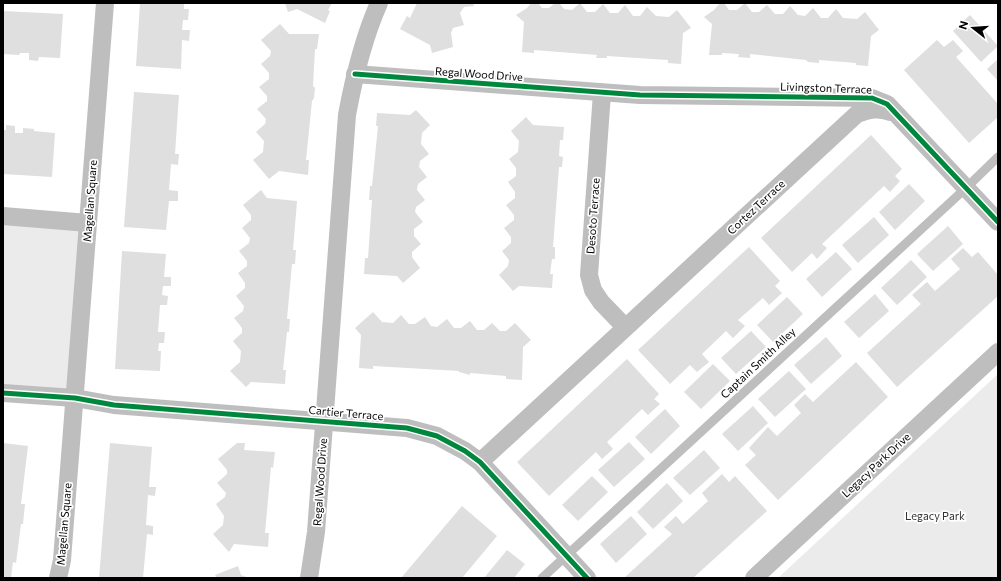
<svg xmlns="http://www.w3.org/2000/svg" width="1001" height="581" font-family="Commissioner,sans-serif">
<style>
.green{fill:#ebebeb}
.building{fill:#dfdfdf}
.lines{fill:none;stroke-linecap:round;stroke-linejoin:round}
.service{stroke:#bebebe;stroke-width:9}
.minor{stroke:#bebebe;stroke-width:18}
.cycleway-casing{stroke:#fff;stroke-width:8}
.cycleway{stroke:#00873e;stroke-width:5}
.labels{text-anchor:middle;stroke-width:3.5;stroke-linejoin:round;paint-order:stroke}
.street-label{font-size:11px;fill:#000;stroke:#fff}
.park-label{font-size:11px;fill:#323232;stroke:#fff}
</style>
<rect width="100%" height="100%" fill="#fff"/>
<!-- green -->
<g class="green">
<polygon points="3,216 88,223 75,398 3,393"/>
<polygon points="998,374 998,578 778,578"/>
</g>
<!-- building -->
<g class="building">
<polygon points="140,3 184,3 184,9 189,9 188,20 183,20 182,30 190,30 189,41 182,40 181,69 136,66"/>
<polygon points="285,3 332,3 328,10 330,11 325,23 297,9 288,12"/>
<polygon points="417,3 473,3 474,6 464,7 460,13 464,25 453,28 451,33 453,47 432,53 430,45 400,29 407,16 410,18"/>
<polygon points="531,3 538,3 542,8 549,8 555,3 559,3 564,9 572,10 580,3 587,12 595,12 603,4 610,13 618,13 625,5 633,16 640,16 647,7 656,16 669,17 677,10 691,28 683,33 681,64 668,63 668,60 607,56 607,58 596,58 597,55 534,50 534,53 522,52 524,22 516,15 527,8"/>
<polygon points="720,3 724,3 729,10 737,10 745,3 752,12 759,12 767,5 775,14 783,14 790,6 798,15 805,16 813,8 821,18 828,18 836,9 843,18 857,19 865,12 879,30 871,36 868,66 856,65 856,63 819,60 819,63 808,62 806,60 750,54 750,58 738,57 739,54 722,53 722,55 709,55 712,24 704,17 714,10"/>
<polygon points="3,11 63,14 60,58 39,57 38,61 29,60 29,53 20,53 19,55 3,54"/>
<polygon points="970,15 998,46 981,62 953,31"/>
<polygon points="280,24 289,34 319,34 317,49 315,49 313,86 315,88 314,98 312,101 306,160 309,160 308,175 279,171 269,179 253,160 263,152 264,141 256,132 265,124 266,119 257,109 267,101 267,96 259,87 269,79 269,73 261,64 270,56 271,51 261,40"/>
<polygon points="937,40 944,47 953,40 963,51 956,57 998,104 998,117 969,143 904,70"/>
<polygon points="998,59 998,81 987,69"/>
<polygon points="134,92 179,95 175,154 179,154 178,165 171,164 169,190 178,191 178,201 169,201 166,230 124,227"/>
<polygon points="416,110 430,125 422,133 421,144 429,154 420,161 419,167 427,177 418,184 417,190 425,200 416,207 415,212 423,222 414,229 414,236 421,244 412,252 412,257 420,268 403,283 397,276 364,274 365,258 368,258 372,200 369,200 370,186 372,186 378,126 376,126 377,113 410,115"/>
<polygon points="526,117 533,125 564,127 563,140 560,140 559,156 563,157 562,167 559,167 553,247 555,247 555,259 552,259 550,274 553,274 552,288 519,286 513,291 499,275 508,266 509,260 502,251 511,243 511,237 504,228 514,220 514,215 506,205 515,198 515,192 508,182 516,176 516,168 509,159 518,152 519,141 511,131"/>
<polygon points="6,125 15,126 15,133 23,133 23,128 34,129 34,131 55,133 52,177 3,174 3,130 6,130"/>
<polygon points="871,135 902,169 895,176 900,181 890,192 884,186 822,244 827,248 817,259 812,253 792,272 761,238"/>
<polygon points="909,184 925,201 895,230 879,212"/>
<polygon points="261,190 267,198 297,201 293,250 296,250 295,264 292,264 287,319 290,319 289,332 287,332 283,370 286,370 285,384 251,382 246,387 230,371 240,362 241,351 233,341 242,333 242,328 234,318 243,311 244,306 236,296 245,288 245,283 238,273 247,266 247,261 239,251 249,243 250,238 242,228 251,220 251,215 243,205"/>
<polygon points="874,217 889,235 858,263 842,245"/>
<polygon points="948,226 963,244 933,271 917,254"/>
<polygon points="749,247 780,281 775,286 782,293 769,305 763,298 738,320 745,326 733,338 726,331 702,354 709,362 697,372 690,365 670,384 638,350"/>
<polygon points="963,248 972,257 978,252 998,275 998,296 897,387 867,353 921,304 912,295 927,282 935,291 960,269 951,259"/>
<polygon points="122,251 166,254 164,277 171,277 171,286 163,286 162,295 168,296 167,305 160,305 158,332 165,332 164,343 159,343 158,351 161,351 160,371 115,369"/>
<polygon points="836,252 852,269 822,297 806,279"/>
<polygon points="911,260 927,277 897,305 881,288"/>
<polygon points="875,294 889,311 859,338 844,322"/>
<polygon points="787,297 803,314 773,342 757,325"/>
<polygon points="373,312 382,322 393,323 401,315 409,324 415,324 425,317 431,326 437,327 447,319 454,328 461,328 470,321 477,330 484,330 492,323 500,331 506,331 515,323 531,340 523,347 522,380 506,379 506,376 470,373 470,375 459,372 459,371 373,366 373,369 359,368 361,335 355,328"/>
<polygon points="751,331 766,347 736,374 721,358"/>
<polygon points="826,337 842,356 811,384 794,365"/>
<polygon points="627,359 659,394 654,399 660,404 648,415 642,409 607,442 613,449 602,459 596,452 549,496 517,462"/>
<polygon points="856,362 888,397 778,500 745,465 756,455 749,448 768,427 777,436 801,413 794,405 805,394 813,402"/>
<polygon points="713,364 730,381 701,409 684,392"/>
<polygon points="789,371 806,389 775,417 758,399"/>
<polygon points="753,406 768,423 738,451 722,434"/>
<polygon points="665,409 680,426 651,454 635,437"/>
<polygon points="629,442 645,459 614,487 598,470"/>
<polygon points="3,443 28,446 21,504 25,504 23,524 21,524 16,563 13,562 11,578 3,578"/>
<polygon points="110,443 152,447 149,487 156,487 155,496 148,495 146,525 153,526 153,535 147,534 143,578 99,578"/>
<polygon points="237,443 245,443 244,450 275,452 273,468 271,467 265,533 269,533 268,547 234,544 229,552 213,534 223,525 224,516 216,504 225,497 226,493 217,483 227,474 227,470 218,459"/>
<polygon points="704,450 720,468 690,495 673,478"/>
<polygon points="722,474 729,482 735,476 767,511 693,578 624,578 672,534 664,527 676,516 683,524 708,501 702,493"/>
<polygon points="592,476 608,492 578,521 562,505"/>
<polygon points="667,483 683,501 653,529 637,512"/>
<polygon points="462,506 497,536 462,578 401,578"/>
<polygon points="631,516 647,534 616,563 600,544"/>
<polygon points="507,550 525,564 514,578 484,578"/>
<polygon points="238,566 241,575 249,578 217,578 215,575"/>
</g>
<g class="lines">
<!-- service -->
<polyline class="service" points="542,578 966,188 998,157"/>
<!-- minor -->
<g class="minor">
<polyline points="355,74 640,95 872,98 887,104 998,222"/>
<polyline points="602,93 589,275 593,290 601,302 625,327"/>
<polyline points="3,216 88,223"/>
<polyline points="3,393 75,398 114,405 407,428 437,436 465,451 480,462 587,578"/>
<path d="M480,462L857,114C868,110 878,107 890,112"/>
<polyline points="58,578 62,560 105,3"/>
<path d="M309,578L316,532L347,115C354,77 363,39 379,3"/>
<polyline points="754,578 998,352"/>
</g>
<!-- cycleway casing -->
<g class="cycleway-casing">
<g id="cycleway">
<polyline points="355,74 640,95 872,98 887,104 998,222"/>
<polyline points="3,393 75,398 114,405 407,428 437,436 465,451 480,462 587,578"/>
</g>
</g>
<!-- cycleway -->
<use href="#cycleway" class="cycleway"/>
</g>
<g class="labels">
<!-- street labels -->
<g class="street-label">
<text transform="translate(479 74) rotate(4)" y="4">Regal Wood Drive</text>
<text transform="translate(826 88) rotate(2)" y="4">Livingston Terrace</text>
<text transform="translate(90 201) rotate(-86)" y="4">Magellan Square</text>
<text transform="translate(756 207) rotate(-43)" y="4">Cortez Terrace</text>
<text transform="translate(593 216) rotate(-86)" y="4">Desoto Terrace</text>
<text transform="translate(758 363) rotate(-43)" y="4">Captain Smith Alley</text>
<text transform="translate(346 413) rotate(5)" y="4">Cartier Terrace</text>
<text transform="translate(876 465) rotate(-43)" y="4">Legacy Park Drive</text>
<text transform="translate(320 482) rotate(-86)" y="4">Regal Wood Drive</text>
<text transform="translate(64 524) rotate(-85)" y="4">Magellan Square</text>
</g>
<!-- park labels -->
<g class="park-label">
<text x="935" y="520">Legacy Park</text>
</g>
</g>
<!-- border -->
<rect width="1001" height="581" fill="none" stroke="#000000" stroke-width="8"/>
<!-- north arrow -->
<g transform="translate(973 28) rotate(287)" stroke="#ffffff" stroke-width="3" paint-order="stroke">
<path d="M0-3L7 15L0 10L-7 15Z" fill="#000000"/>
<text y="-6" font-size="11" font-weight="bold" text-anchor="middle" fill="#000000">N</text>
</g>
</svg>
